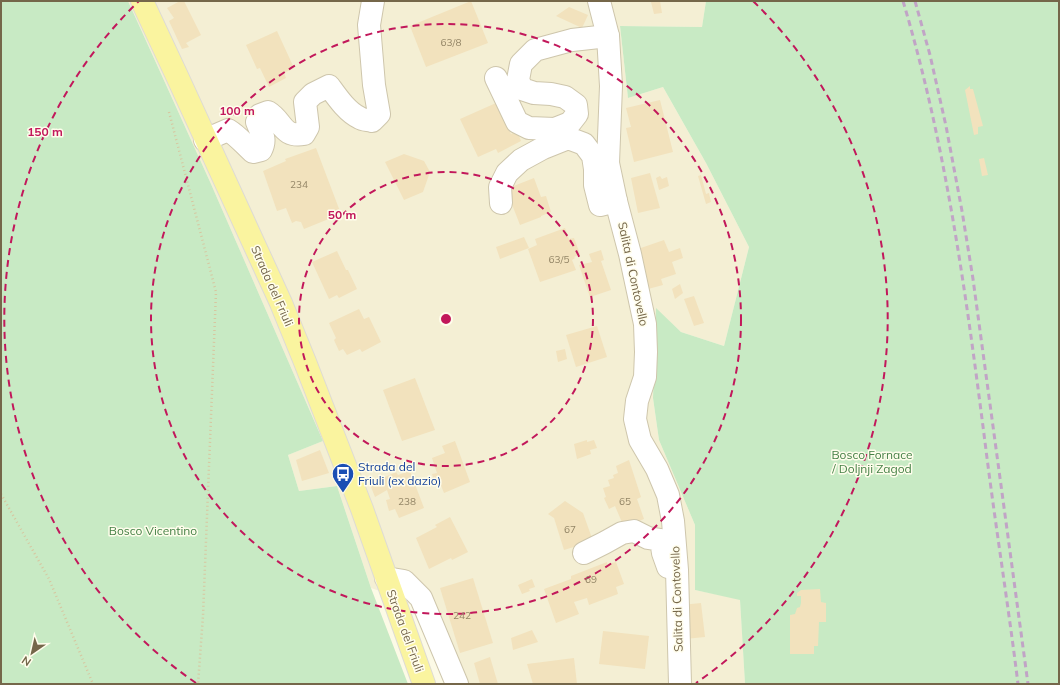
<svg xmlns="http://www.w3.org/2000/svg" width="1060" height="685" font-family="Mulish,sans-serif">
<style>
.residential{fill:#f4efd4}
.green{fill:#c8eac4}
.building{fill:#f2e2bd}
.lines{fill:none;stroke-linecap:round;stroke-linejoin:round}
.minor-casing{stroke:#cec6ac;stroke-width:24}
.major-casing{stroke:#dedbd4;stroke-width:24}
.path{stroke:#d7c6a0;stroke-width:2.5;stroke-dasharray:1 3;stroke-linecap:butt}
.minor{stroke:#fff;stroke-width:22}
.major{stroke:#faf49f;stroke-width:22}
.rail{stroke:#c1a4c6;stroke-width:3;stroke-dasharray:6 4;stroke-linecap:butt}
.ring{fill:none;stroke:#c2185b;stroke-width:2;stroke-dasharray:7 5}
.labels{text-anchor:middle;stroke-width:3;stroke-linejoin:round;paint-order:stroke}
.number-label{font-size:10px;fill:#948667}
.street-label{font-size:12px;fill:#75674a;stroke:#fffdec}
.park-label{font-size:12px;fill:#458146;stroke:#fffdec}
.transit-label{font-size:12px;fill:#164399;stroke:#fffdec;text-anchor:start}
.centre{fill:#c2185b;stroke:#fffdec;stroke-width:2}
.ring-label{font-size:12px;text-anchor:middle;font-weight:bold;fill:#c2185b;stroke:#fffdec;stroke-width:3;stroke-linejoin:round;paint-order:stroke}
</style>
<rect width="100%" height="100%" fill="#fcfae6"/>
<!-- residential -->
<polygon class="residential" points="128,1 706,1 702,27 620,26 628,98 663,87 706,163 749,247 724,346 681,332 656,309 653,398 659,440 695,525 695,590 740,599 745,684 445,684 415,603 371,588 337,486 299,491 288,455 323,441 211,184"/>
<!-- green -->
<g class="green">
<polygon points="1,1 128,1 211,184 323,441 288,455 299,491 337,486 371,588 408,684 1,684"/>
<polygon points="706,1 1059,1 1059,684 745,684 740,600 695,590 695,525 659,440 653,398 656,308 681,332 724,346 749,247 706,163 663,87 628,98 620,26 702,27"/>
</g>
<!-- building -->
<g class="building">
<polygon points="180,1 184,1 201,35 186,43 189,47 182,49 169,21 174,18 167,8"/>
<polygon points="471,1 488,43 426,67 410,26"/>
<polygon points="660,1 662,13 654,14 651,2"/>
<polygon points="569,7 588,15 582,28 556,16"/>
<polygon points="277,31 294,68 284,73 286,78 269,87 260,68 257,69 246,45"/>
<polygon points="970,86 970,89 973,89 983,126 978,127 978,134 974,135 965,90"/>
<polygon points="660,100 673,152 634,162 626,128 631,127 626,108"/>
<polygon points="496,103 511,134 517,131 521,141 498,153 496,149 478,157 460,119"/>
<polygon points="316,148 341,214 304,229 301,222 296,221 292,223 286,208 277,211 263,171 286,161 285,159"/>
<polygon points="404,154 424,161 430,172 423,192 404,200 385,162"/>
<polygon points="984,158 988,175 982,176 979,159"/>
<polygon points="650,173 660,208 638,213 631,178"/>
<polygon points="701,175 706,194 709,193 711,202 706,204 698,176"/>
<polygon points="660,176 662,179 667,177 669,186 659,190 656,178"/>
<polygon points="534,178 541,197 546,196 551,212 541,216 541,217 520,225 506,189"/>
<polygon points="565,228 569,239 574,238 580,254 574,257 575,258 572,260 576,270 540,282 528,249 537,245 535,239"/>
<polygon points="524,237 529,248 500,259 496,247"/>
<polygon points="664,240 669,252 680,248 683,258 672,262 676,274 661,279 663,285 648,289 635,250"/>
<polygon points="601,250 604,260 601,261 611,290 590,297 579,265 592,262 589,254"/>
<polygon points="337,251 346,270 348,270 357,289 339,298 337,295 329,299 312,262"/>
<polygon points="680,284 683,293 675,299 672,289"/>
<polygon points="694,296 704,323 694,326 684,299"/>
<polygon points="359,309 364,319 369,317 381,342 362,352 360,349 347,355 343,349 339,351 334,340 336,338 329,323"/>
<polygon points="597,326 607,357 576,367 566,335"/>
<polygon points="565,349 567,359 558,362 556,351"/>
<polygon points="415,378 435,430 402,441 383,390"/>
<polygon points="587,440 587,442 594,440 597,448 590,450 591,454 577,459 574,444"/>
<polygon points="455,441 470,482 444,493 440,483 435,484 432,474 437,473 432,458 445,453 442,446"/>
<polygon points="320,450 329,473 302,481 296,460"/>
<polygon points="629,460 641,497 637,499 644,519 624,527 615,506 609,509 604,498 606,497 603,488 610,486 608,480 614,478 613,475 618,473 616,466"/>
<polygon points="410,471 424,508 399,518 395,509 389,511 386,500 390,499 387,490 375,497 369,482 382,474 383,478 396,472 398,475"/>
<polygon points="565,501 583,513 593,541 564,550 554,518 548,514"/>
<polygon points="450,517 468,552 452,560 451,558 429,569 416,538 437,527 435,525"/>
<polygon points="607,562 607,564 616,562 624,584 616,587 618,594 589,605 587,598 574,602 579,614 556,623 544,589 571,579 571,576"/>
<polygon points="473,578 493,643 460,653 440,588"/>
<polygon points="532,579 535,587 529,589 530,591 522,594 518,585"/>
<polygon points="820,589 821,602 826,603 826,622 819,622 818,646 814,646 814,654 790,654 790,615 795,614 797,608 800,607 801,603 801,596 797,596 797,593 801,590"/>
<polygon points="701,603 705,637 685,639 681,605"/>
<polygon points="532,630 538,642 513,650 511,638"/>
<polygon points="603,631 649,636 645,669 599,664"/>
<polygon points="490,657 498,684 480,684 474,663"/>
<polygon points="574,658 577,684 533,684 527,664"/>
</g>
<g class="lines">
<!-- minor casing -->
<g class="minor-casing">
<g id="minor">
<polyline points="599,1 608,36 611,86 608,163 616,201 630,254 645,324 646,352 645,377 637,401 635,419 640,440 657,469 668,495 673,521 677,570 680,684"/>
<polyline points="496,78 517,122 529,128 555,129 570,123 577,114 576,105 565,97 551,94 534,93 522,89 518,80 521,64 535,50 572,40 608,36"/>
<path d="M205,140L228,130C238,136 244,144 253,152L261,150C267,138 261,133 257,122L260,115L268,112C283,121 282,138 304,134L308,127L305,102L313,94L329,86C337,97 347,112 360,118C363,120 368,120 372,121L379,114L374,85L369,25L373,1"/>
<polyline points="501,203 500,187 507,173 521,160 543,148 568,138 584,144 593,156 595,169 595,185 600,205 616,201"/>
<polyline points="584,553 604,543 622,533 634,531 648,538 661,540 663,553 668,567"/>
<polyline points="386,578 404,581 421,598 457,684"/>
</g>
</g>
<!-- major casing -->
<g class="major-casing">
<polyline id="major" points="142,1 177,76 281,303 305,362 362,509 424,684"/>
</g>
<!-- path -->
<g class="path">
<polyline points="169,112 216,292 203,616 198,684"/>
<polyline points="1,494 49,579 93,684"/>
</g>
<!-- minor -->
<use href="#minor" class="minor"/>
<!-- major -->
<use href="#major" class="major"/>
<!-- rail -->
<g class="rail">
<path d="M903,1C946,145 966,294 985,442C995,523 1008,603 1018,684"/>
<polyline points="915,1 930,55 946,126 962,211 973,279 1028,684"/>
</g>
</g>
<!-- distance rings -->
<g class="ring">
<circle cx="446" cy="319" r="147"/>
<circle cx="446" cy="319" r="295"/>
<path d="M196 683A442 442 0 0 1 139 1M753 1A442 442 0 0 1 696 683"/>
</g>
<!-- icons -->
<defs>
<g id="bus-pin" transform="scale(1.15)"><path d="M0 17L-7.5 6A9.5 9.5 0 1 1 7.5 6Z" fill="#1a4fb4" stroke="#fffdec"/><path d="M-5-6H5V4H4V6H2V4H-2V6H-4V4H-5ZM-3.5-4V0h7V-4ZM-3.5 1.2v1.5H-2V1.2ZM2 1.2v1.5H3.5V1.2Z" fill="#fff"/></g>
</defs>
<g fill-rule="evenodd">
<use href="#bus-pin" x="343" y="474"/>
</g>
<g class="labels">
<!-- number labels -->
<g class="number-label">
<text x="451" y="46">63/8</text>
<text x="299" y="188">234</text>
<text x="559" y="263">63/5</text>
<text x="407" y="505">238</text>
<text x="625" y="505">65</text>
<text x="570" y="533">67</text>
<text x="591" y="583">69</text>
<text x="462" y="619">242</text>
</g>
<!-- street labels -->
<g class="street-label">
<text transform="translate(633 274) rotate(78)" y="4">Salita di Contovello</text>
<text transform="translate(272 286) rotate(66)" y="4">Strada del Friuli</text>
<text transform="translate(677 599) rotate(-92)" y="4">Salita di Contovello</text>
<text transform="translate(405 631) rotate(70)" y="4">Strada del Friuli</text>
</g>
<!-- park labels -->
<g class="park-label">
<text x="872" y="459">Bosco Fornace<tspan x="872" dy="14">/ Doljnji Zagod</tspan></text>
<text x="153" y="535">Bosco Vicentino</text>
</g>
<!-- transit labels -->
<g class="transit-label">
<text x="358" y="471">Strada del<tspan x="358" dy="14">Friuli (ex dazio)</tspan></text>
</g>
</g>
<circle cx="446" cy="319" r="6" class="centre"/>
<g class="ring-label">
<text x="237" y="115">100 m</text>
<text x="45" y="136">150 m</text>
<text x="342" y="219">50 m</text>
</g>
<!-- border -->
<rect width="1060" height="685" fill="none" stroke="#75674a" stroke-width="4"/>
<!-- north arrow -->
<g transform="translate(32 653) rotate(214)" stroke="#fffdec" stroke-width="3" paint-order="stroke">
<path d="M0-3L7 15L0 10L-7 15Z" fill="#75674a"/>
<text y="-6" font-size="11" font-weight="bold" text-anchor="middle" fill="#75674a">N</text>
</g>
</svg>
